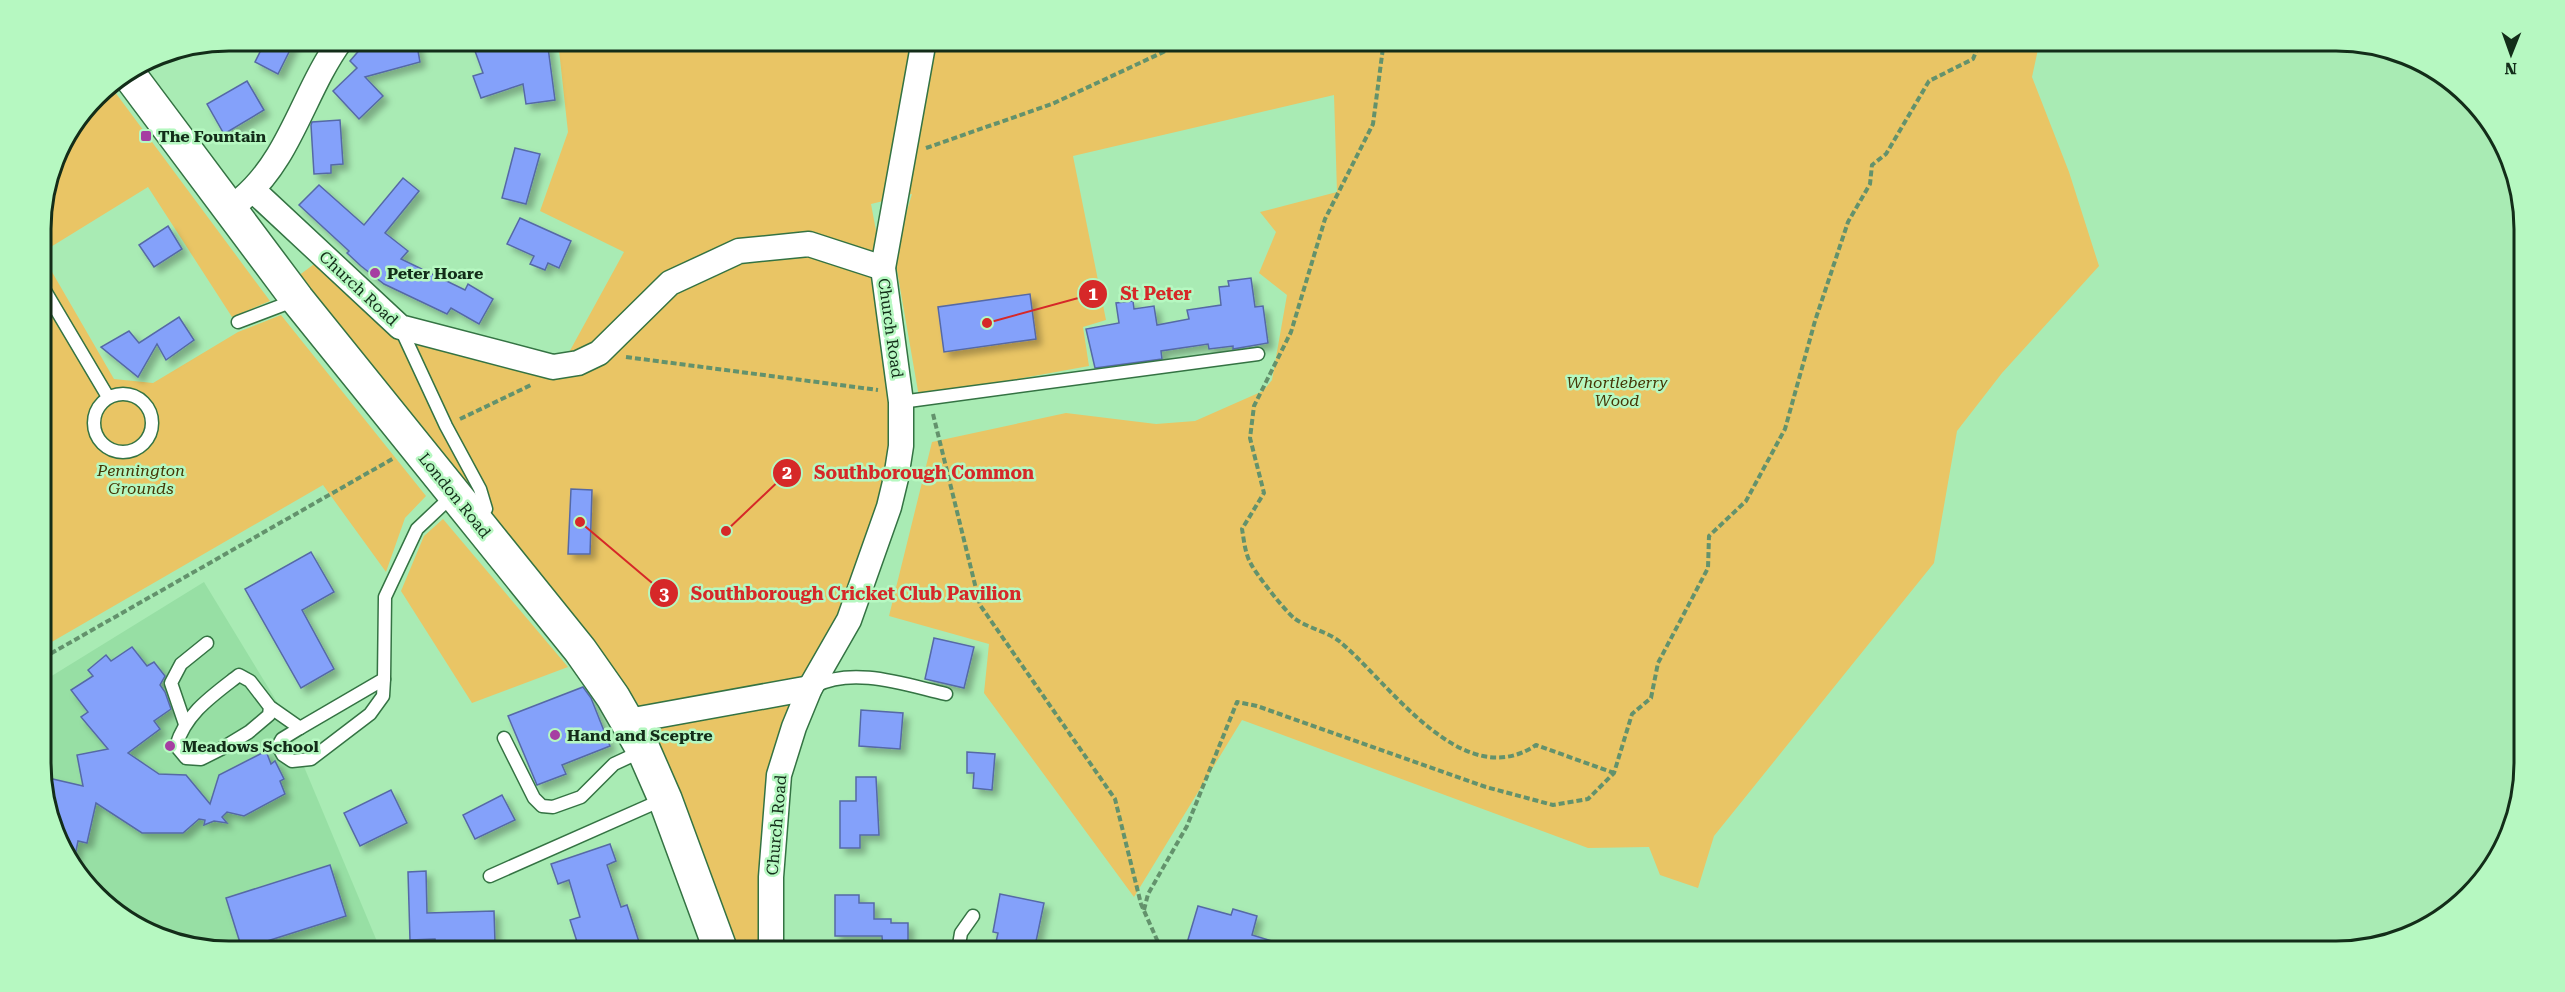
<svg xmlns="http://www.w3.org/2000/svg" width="2565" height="992" font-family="'Roboto Serif',serif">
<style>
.built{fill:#97dfa4}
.green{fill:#e9c565;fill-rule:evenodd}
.building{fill:#84a1fa;stroke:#5569a6;stroke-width:1.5;filter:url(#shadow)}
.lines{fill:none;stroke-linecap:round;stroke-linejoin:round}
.service-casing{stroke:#347343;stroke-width:15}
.minor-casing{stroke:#347343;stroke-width:27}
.trunk-casing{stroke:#347343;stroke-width:36}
.path{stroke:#63926c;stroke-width:4;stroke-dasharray:6 3;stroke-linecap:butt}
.service{stroke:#fff;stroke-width:12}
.minor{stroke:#fff;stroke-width:24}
.trunk{stroke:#fff;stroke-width:33}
.poi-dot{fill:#a63ea2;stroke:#b6f8c1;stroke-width:2}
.labels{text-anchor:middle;stroke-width:5;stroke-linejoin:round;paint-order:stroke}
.poi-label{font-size:16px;font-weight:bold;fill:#132d19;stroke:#b6f8c1;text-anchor:start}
.street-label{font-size:16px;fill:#132d19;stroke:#b6f8c1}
.park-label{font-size:16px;font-style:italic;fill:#453505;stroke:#b6f8c1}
.rim{fill:none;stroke:#132d19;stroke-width:3}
.leader{fill:none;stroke:#d62828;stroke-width:2}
.callout-dot{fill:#d62828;stroke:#b6f8c1;stroke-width:2}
.mark-label{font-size:18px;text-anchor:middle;font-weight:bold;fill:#fff}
.callout-label{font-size:18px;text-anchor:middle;font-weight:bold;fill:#d62828;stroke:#b6f8c1;stroke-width:5;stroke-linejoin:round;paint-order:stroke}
</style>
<defs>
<filter id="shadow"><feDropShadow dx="5.5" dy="5.5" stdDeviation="3" flood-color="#0004"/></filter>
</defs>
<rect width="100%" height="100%" fill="#a9ebb4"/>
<!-- built -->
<polygon class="built" points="204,582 277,702 381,951 229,951 168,941 87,887 44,799 43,683 50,677"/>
<!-- green -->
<g class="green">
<path d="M2040,40L2032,77L2069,172L2099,266L2002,373L1957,431L1934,563L1714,836L1698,888L1660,875L1649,847L1588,848L1242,720L1134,897L984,693L989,644L889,616L932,442L1066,413L1156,424L1195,421L1263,391L1272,380L1287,295L1259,273L1276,232L1260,212L1337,192L1334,95L1073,156L1106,320L1083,327L1089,366L919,397L894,253L912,194L871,204L883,268L809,244L739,251L561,367L624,252L540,211L568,132L558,41ZM1030,295L1036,339L944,351L938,307Z"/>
<polygon points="109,84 270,301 232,317 148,187 41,253 41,216 60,145 104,88"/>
<polygon points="780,251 857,263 875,282 893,392 894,461 848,603 790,712 760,951 735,951 711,874 640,707 593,641 298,276 317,262 391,328 562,372 675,292 716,266"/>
<polygon points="41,253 114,379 153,383 238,332 281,315 426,496 405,518 386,572 323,485 43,647"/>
<polygon points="443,519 568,667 472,703 401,591 424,536"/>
</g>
<!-- building -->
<g class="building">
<polygon points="266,40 295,40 278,74 255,62"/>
<polygon points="368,40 416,40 420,62 365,77 383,96 359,119 333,91 357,68 350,61"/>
<polygon points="471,40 496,40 499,49 531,45 529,40 547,40 555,100 526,104 523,84 481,98 473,76 483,73"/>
<polygon points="247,81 264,110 224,134 207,104"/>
<polygon points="340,120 343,164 331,165 331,173 314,174 311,125 312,122"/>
<polygon points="515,148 540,154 526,204 502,198"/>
<polygon points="403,178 419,191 385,233 408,251 401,259 465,290 468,284 493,299 479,324 451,308 447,314 384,284 361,266 347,253 349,251 299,205 319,185 364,225"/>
<polygon points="520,218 571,241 559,268 548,263 545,270 530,264 534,256 507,244"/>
<polygon points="168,226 182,249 154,267 139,245"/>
<polygon points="1251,278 1255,307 1263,306 1268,343 1233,349 1233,346 1209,349 1208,344 1161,351 1162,359 1095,368 1086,329 1119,323 1116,303 1133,301 1134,309 1154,306 1157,325 1189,319 1187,310 1221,305 1219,287 1229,286 1228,281"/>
<polygon points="1030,294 1036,339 944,352 938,307"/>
<polygon points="179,317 194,340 166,360 157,344 138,377 101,347 129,331 139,343"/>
<polygon points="571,489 592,490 590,554 568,554"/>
<polygon points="311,552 334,592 302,610 334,669 301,688 245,589"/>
<polygon points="934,638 974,647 964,688 925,679"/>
<polygon points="132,647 147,666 154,662 165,676 160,685 165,692 171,709 154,721 160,729 128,753 159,774 186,775 210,804 219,775 266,751 271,764 275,761 284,779 280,781 285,794 244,816 227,812 222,817 227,823 214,821 204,825 205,820 199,819 183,833 142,833 96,803 87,843 78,841 74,861 44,799 44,777 83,786 77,755 108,749 81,717 88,712 71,690 93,676 88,670 106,655 111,661"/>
<polygon points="583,687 591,698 610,746 562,765 566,774 537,785 508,716"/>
<polygon points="861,710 903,713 900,749 859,746"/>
<polygon points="967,752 995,754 992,790 973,788 974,773 967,773"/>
<polygon points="856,777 876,777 879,835 860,835 860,848 840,848 840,801 856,801"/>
<polygon points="391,790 407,823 360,846 344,813"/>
<polygon points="502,795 515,820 475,839 463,815"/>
<polygon points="610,844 616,861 607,865 621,907 627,905 642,951 580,951 570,920 580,917 569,880 558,884 551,864"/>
<polygon points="330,865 346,916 242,949 226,898"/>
<polygon points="426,871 427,913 494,911 495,943 436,944 435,939 410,940 408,872"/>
<polygon points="1000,894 1044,903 1034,951 994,951 998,933 993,932"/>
<polygon points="835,895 859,895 859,903 874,903 874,919 891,919 891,923 908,923 908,951 883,951 882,936 835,936"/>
<polygon points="1198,906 1231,915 1233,909 1257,916 1252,935 1292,947 1292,951 1216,951 1187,943"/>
</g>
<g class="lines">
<!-- service casing -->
<g class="service-casing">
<g id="service">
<polyline points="41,284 108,397"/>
<polyline points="238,322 296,300"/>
<polyline points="400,327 446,426 480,489 486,509 476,519"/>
<circle cx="123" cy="423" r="29"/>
<polyline points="901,402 1258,354"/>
<path d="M815,686C854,666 906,685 946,694"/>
<path d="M270,707L269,715L249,732L221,749L201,759L186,758L176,746C186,713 212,696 239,675L250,681L270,707L300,728L384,679L385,597L417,529L453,495"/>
<polyline points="185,724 171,683 181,664 207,643"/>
<polyline points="300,728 282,739 278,746 283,755 292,761 311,759 370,714 383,696 384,679"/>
<polyline points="504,738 534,798 542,806 553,807 581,797 614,764 642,751"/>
<polyline points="490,876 664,799"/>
<polyline points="958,951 961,933 973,916"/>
</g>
</g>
<!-- minor casing -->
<g class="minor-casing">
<g id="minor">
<polyline points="253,190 400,327 553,367 578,363 599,353 670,283 739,251 809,244 883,268"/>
<path d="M242,199C291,158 304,90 341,40"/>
<polyline points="628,721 810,688"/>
<polyline points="771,951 771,877 779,775 794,727 810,688 849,620 889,507 896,478 901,446 901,402 883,268 924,40"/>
</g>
</g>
<!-- trunk casing -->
<g class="trunk-casing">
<polyline id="trunk" points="128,73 297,299 580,650 613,697 644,751 665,799 721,951"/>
</g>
<!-- path -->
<g class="path">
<path d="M1384,40L1373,124L1325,219L1291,332L1254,406L1250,438L1264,493L1242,529C1244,540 1245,554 1251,564C1256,574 1285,611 1294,618C1307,628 1326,631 1339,641C1389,682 1462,795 1536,745L1614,773"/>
<polyline points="926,148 1052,104 1189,40"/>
<polyline points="626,357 878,390"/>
<polyline points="933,414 980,605 1115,799 1141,904 1162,951"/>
<polyline points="460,419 531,385"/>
<polyline points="43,658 394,458"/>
<polyline points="1144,910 1148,894 1187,826 1237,702 1257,706 1486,787 1553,805 1588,799 1614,773 1632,714 1651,698 1658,663 1708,568 1709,536 1746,501 1785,429 1815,321 1848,222 1870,184 1872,165 1886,154 1929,81 1973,59 1981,40"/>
</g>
<!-- service -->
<use href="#service" class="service"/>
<!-- minor -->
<use href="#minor" class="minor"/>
<!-- trunk -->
<use href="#trunk" class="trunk"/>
</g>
<!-- markers -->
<g class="poi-dot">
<rect x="140" y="130" width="12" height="12" rx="3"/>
<circle cx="375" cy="273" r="6"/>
<circle cx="555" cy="735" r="6"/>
<circle cx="170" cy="746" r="6"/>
</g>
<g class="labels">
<!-- poi labels -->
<g class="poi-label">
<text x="158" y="142">The Fountain</text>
<text x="387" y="279">Peter Hoare</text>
<text x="567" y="741">Hand and Sceptre</text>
<text x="182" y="752">Meadows School</text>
</g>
<!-- street labels -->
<g class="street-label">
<text transform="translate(359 288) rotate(43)" y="6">Church Road</text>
<text transform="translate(891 328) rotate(82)" y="6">Church Road</text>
<text transform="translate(455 495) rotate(51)" y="6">London Road</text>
<text transform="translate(776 825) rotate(-85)" y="6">Church Road</text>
</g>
<!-- park labels -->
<g class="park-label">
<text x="1617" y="388">Whortleberry<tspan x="1617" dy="18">Wood</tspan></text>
<text x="141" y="476">Pennington<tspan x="141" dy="18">Grounds</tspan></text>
</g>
</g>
<!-- crop -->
<path d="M0 0H2565V992H0ZM229 51H2336A178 178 0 0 1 2514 229V763A178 178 0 0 1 2336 941H229A178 178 0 0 1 51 763V229A178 178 0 0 1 229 51Z" fill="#b6f8c1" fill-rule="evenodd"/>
<path class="rim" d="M229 51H2336A178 178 0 0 1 2514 229V763A178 178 0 0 1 2336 941H229A178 178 0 0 1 51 763V229A178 178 0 0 1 229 51Z"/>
<!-- callouts -->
<path class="leader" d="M987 323L1093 294M726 531L787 473M580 522L664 593"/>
<g class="callout-dot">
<circle cx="987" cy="323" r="6"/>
<circle cx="726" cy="531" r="6"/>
<circle cx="580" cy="522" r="6"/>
<circle cx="1093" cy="294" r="15"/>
<circle cx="787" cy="473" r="15"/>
<circle cx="664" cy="593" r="15"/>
</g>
<g class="mark-label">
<text x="1093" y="300">1</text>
<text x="787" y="479">2</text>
<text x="664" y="600">3</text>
</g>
<g class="callout-label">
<text x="1156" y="300">St Peter</text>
<text x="924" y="479">Southborough Common</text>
<text x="856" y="600">Southborough Cricket Club Pavilion</text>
</g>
<!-- north arrow -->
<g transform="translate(2511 54) rotate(181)" stroke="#b6f8c1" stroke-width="4.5" paint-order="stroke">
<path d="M0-4.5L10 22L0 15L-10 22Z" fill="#132d19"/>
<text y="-9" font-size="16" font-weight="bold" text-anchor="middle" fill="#132d19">N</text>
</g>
</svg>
